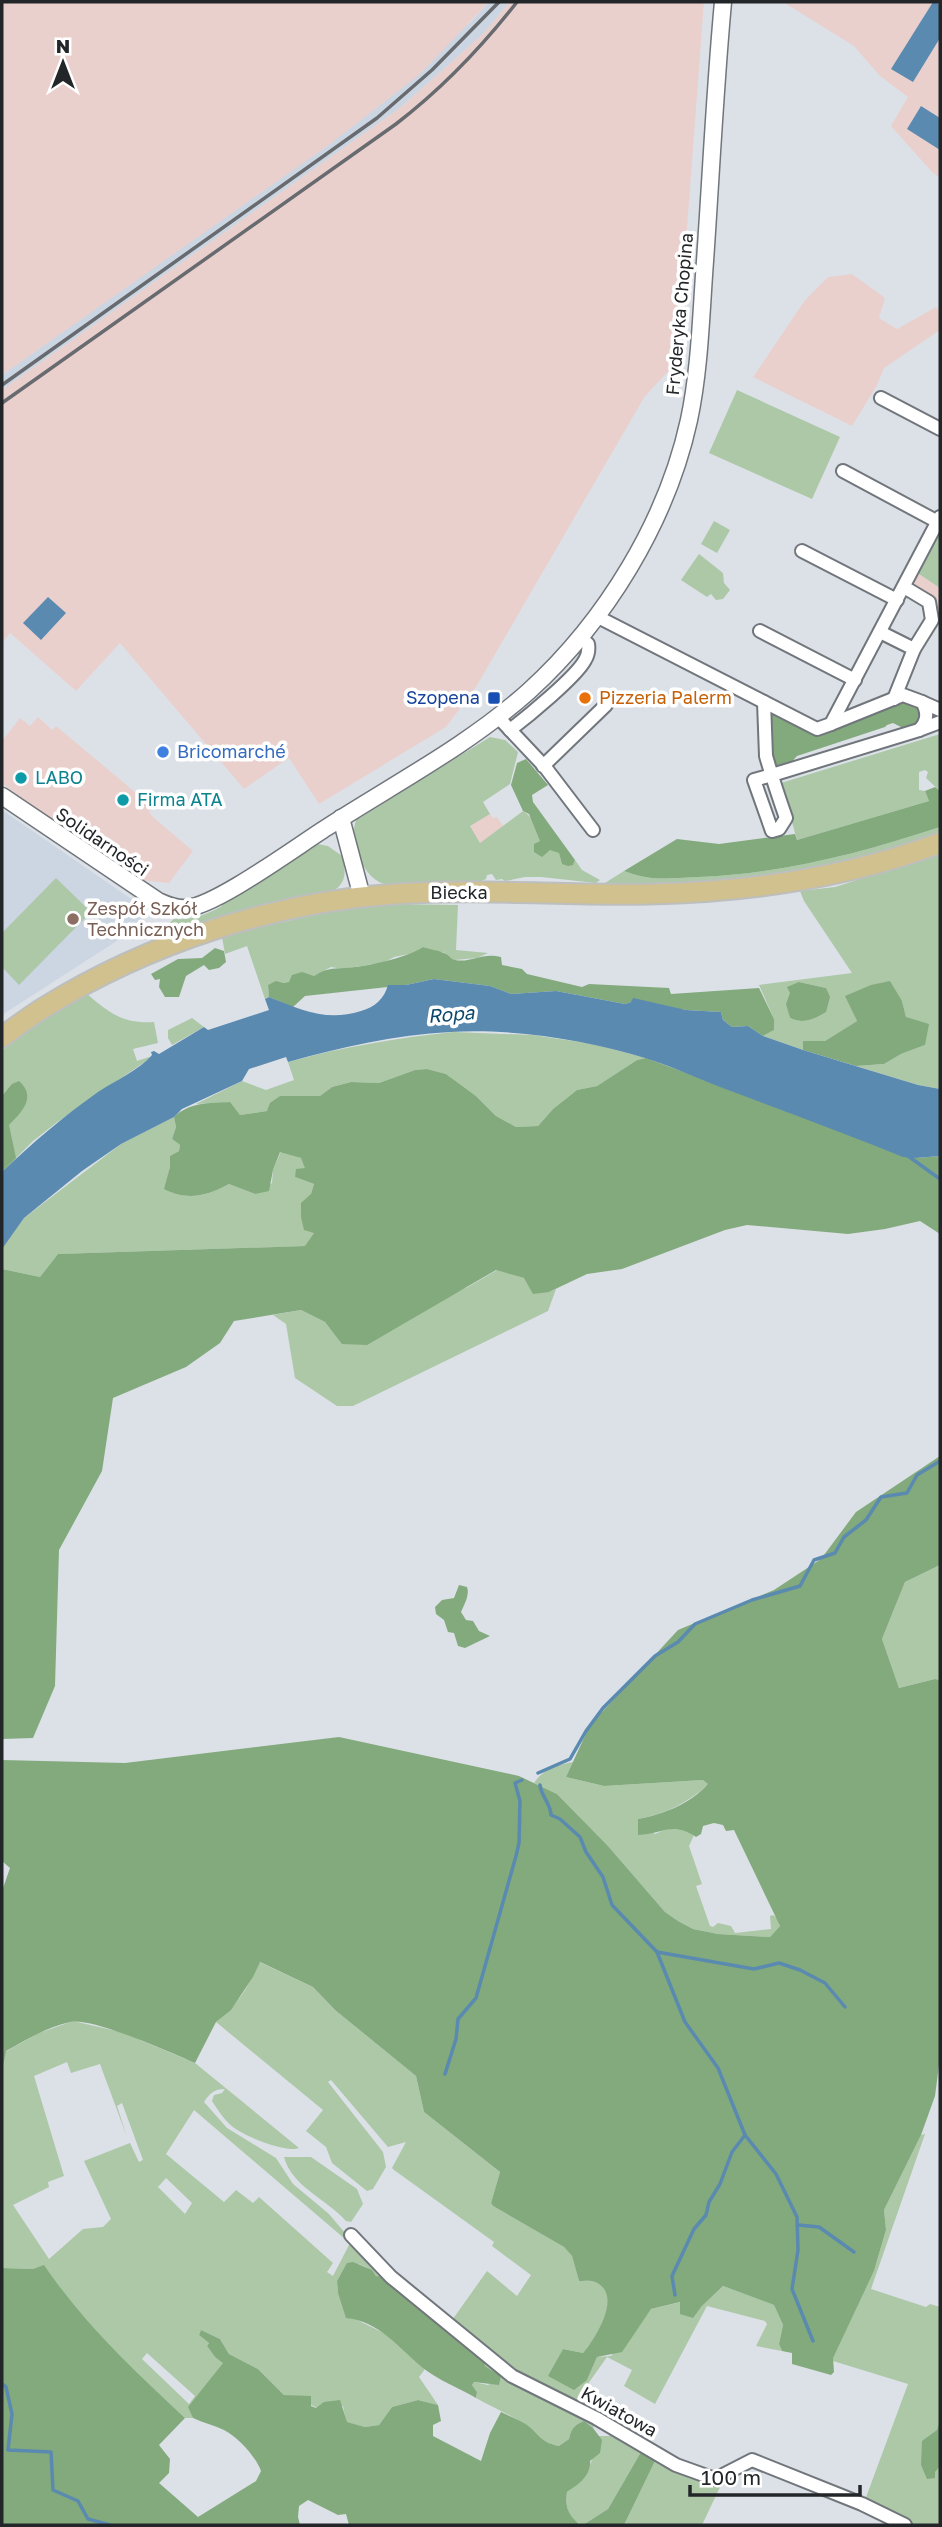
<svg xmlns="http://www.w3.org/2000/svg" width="942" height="2527" font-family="'Golos Text',sans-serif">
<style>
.built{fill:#ccd6e2}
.industrial{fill:#ead0cd}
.green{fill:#acc8a7;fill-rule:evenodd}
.forest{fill:#83aa7c}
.water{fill:#5a8ab0}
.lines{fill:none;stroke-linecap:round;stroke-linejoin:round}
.stream{stroke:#5a8ab0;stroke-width:3.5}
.minor-casing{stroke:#71767c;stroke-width:16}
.tertiary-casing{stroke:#71767c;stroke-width:19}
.primary-casing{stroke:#bdbebe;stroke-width:23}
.minor{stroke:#fff;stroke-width:12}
.tertiary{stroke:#fff;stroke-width:16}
.primary{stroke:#d0c18f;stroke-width:19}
.rail{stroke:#676a6e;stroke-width:3.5}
.transit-dot{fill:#1a4fb4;stroke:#fff;stroke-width:2.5}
.food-dot{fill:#e8710a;stroke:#fff;stroke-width:2.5}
.shop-dot{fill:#3f7fe0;stroke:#fff;stroke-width:2.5}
.culture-dot{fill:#0f9aa8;stroke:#fff;stroke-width:2.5}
.education-dot{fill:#8d6e63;stroke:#fff;stroke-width:2.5}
.labels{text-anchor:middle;stroke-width:7;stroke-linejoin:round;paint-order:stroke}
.street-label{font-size:18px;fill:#232628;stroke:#fff}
.transit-label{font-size:18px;fill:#164399;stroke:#fff;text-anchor:end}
.food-label{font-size:18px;fill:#c56008;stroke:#fff;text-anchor:start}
.shop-label{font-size:18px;fill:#366cbe;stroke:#fff;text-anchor:start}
.culture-label{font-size:18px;fill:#0d838f;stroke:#fff;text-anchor:start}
.education-label{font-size:18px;fill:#785e54;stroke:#fff;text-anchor:start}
.water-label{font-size:19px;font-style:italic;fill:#0b466c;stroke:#fff}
</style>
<rect width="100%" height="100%" fill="#dce1e8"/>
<!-- built -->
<g class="built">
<polygon points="489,2 510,2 483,34 400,108 2,390 2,375 117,293 471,22"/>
<polygon points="2,810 140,905 144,913 143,924 2,1015"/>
</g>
<!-- industrial -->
<g class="industrial">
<polygon points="2,2 489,2 420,74 330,144 2,375"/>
<polygon points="510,2 704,2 677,362 645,396 476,687 446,727 319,804 289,758 244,789 120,643 76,691 10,633 2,643 2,390 400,108 483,34"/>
<polygon points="783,2 940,2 940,178 932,172 891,126 908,97 880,76 854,46"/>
<polygon points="852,274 885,298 879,318 897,329 936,307 940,311 940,330 884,368 877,385 852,426 753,377 805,300 828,277"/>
<polygon points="916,572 940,588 940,618 931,610 937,601 910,583"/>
<polygon points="38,717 52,730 56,726 129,787 153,808 149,812 153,817 193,851 169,883 141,880 51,820 2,783 2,741 20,718 30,726"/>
<polygon points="490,814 493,818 497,817 504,827 480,843 470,826"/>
</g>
<!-- green -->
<g class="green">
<polygon points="737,390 840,437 812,499 709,453"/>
<polygon points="714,521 730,530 717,553 701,544"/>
<polygon points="940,525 940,588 916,572"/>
<polygon points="699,554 723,573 724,583 730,590 723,599 716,600 711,594 707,597 681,580"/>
<polygon points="940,734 940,791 926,778 928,772 925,770 919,772 919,790 925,791 929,801 797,840 781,783"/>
<path d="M490,737L505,740L518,752L510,784L483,802L490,814L470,826L480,843L523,811C542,822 529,843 559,852L562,864L573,865L575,860L582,870L600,880L596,883L541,877H525L505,881L502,879L496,880L492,874L487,875L486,879L479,882L398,885C390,885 383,885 376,880C359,868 347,834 358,817L360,818Z"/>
<path d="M940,827V834C832,868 720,892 605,883L624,871C653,882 668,878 698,877C781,874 862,853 940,827Z"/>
<path d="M317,844L328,846L342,856C346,870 347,883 333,891L278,902L159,938L155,935L174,919C192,920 206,915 222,906L221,903L311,846Z"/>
<path d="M940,854V1089L918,1085L856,1066L884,1064L901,1054L925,1045L906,1017L902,1001L846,996L857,1021L825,1041H803V1050L763,1036L774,1030V1019L759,985L852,973L804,901L800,891L835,887ZM799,982L826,988V1012C814,1020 803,1024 790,1018C786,1002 788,994 799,982Z"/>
<polygon points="56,878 91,912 19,985 2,967 2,933"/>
<path d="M390,904L458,905L456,950L488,953L477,958L454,960L443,952H434L423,947L414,953L394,957L385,962L343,969L331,967L314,976L307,975L289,982L268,985L269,997L265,999L247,946L225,954L222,937C278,922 333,910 390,904Z"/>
<path d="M86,993C109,1013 123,1024 154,1022L158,1043L133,1049L137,1061L149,1057V1059L56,1123L33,1141L2,1172V1050L35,1025Z"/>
<polygon points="192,1018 204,1027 172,1045 168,1038 168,1030"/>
<path d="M453,1032L533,1035L593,1044L646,1058L637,1060L597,1086L577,1090L553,1109L538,1126L516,1127L496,1116L476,1096L446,1074L427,1069L415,1070L379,1083L351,1082L332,1087L320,1096H280L267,1111L240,1115L229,1102L196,1104L242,1081L266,1090L294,1080L288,1062C342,1047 397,1038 453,1032Z"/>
<path d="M174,1117L176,1127L172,1139L180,1145L179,1151L170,1156V1167L165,1189C187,1201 207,1196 229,1184L255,1194L272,1183L273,1170L281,1151L301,1158L306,1165L305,1169L295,1177L314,1184L311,1194L314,1233L306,1246L58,1254L40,1277L2,1269V1248L24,1218L121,1144Z"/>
<polygon points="497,1270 524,1278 549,1292 556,1289 548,1311 353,1406 337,1406 295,1378 286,1324 273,1315 301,1310 325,1322 343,1344 468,1287"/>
<polygon points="940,1565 940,1680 935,1679 899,1688 882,1639 905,1582"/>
<path d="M573,1762L566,1777L604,1786L703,1780L709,1784C687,1803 666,1814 638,1819L655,1834C670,1827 679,1826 694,1835L689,1846L702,1884L696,1886L710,1926L713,1927L718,1923L731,1926L735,1933L771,1929L770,1916L773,1915L778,1919L780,1926L770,1937L718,1934L693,1929L678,1921L665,1912L608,1846L557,1794L534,1783C542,1770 557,1765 573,1762Z"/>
<path d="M259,1962L313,1987L335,2010L416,2076L424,2112L500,2172L491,2203L493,2206L564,2247L572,2256L579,2281C583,2281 591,2280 595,2282C625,2294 595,2339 583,2353L563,2349L549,2376L587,2380L597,2357L611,2356L651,2309L681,2302L701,2307L723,2286L774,2305L783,2325L779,2344L782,2351L756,2346L767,2324L765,2321L707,2306L655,2404L624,2386L632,2370L607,2357L573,2405L513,2375L450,2323L487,2271L517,2296L531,2275L492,2246L494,2242L394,2170L392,2168L406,2142L388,2147L331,2080L328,2082L383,2152L386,2167L373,2189L367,2191L332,2163L326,2147L306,2131L323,2110L216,2022C237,2006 250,1985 259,1962Z"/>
<path d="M73,2021L121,2032L195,2063L299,2148C285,2153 246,2137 233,2127C224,2120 218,2110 212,2101L214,2095L222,2093L225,2089C214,2089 210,2093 204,2102L227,2128L276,2158L293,2184L329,2214L345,2233V2239L194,2110L166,2154L224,2202L236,2190L253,2203L259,2197L333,2263L327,2272L333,2276L349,2245H352L387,2277L376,2276C371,2268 356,2261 347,2264L337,2281L338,2293L355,2319L388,2335L425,2369L419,2377L438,2405L418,2400L392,2407L379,2425L365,2427L346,2422L343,2406L317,2408L295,2396L284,2395L258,2369L229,2354L220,2339L201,2330L199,2335L209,2343L207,2346L215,2357L224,2362L189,2407L193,2418H185C134,2370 84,2324 44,2266L33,2269L2,2268V2071L5,2052L39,2033ZM67,2062L71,2073L100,2064L127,2137L117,2106L122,2103L143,2160L139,2162L130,2143L84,2161L111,2219L103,2227L83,2229L49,2259L13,2205L49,2187L48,2182L64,2176L34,2076ZM166,2178L192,2203L185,2214L158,2187ZM147,2353L195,2396L189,2404L142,2359Z"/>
<polygon points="925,2134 871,2289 926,2307 930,2304 940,2307 940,2525 910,2525 865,2500 908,2384 833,2361 832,2358 874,2271 886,2230 884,2210 921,2135"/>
<path d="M284,2157H311L357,2189L363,2204L351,2222L346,2221C327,2199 292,2187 284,2157Z"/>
<path d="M484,2360L520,2384L518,2388L522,2390L525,2387L595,2425L593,2428L584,2421C574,2425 571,2429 569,2439L559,2446C540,2442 540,2435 526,2425C511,2415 492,2407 476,2398L477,2392L472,2385L474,2382L488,2385L501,2376L485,2366Z"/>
<path d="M611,2433L719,2481L721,2485L702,2525H624L655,2461L641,2452L608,2509L583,2525C567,2520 566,2507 567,2492C585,2480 596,2457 598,2436H609Z"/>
</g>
<!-- forest -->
<g class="forest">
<polygon points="903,698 920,710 922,723 905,729 893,723 887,725 885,727 797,756 787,767 779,769 773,765 767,716 771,709 810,734"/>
<polygon points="526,759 548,785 532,795 533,802 575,860 573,865 568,866 562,864 559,853 550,850 542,857 534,852 534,844 540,841 529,814 523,811 511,785 517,763"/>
<path d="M935,787L940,791V827C862,853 781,874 698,877C668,878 653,882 624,871L677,839L719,844L795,834L797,840L929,801L925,791Z"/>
<path d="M423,947C431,950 439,950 446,954C450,956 451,959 455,960C472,963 482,952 501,957L502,965L522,969L527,974L582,987L589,984L669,988L671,994L759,988L774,1019V1030L763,1036L748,1026L732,1027L723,1020L721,1012L686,1010L631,1002L625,1004L556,991L511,994L490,986L434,979L406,985L305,996L293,1007L269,997L268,985L276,981L283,983L289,982L292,975L302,972L314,976C326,968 331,969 345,968C365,967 407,958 423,947Z"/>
<polygon points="215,948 224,951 226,962 219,968 209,970 204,965 186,976 179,997 165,997 159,987 160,979 155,980 151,974 178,959 202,958"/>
<polygon points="890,981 902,1001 906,1017 929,1024 925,1045 901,1054 884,1064 856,1066 803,1050 803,1041 825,1041 857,1021 845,996 871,985"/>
<path d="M799,982L826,988L830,997L826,1012C814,1020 803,1024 790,1018L786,1004L790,993L787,987Z"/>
<path d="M646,1058L916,1158L940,1156V1234L920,1221L885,1229L848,1234L747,1225L725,1230L622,1269L587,1274L549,1292L533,1294L524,1278L496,1270L367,1345L342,1344L325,1322L301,1310L234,1321L220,1343L186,1367L113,1398L102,1471L59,1550L55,1686L33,1738L2,1739V1269L40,1277L58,1254L305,1246L314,1233L304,1230L301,1217V1203L311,1194L314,1184L295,1177L296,1169L305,1168L301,1158L280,1152L273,1170L269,1191L255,1194L229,1184C207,1196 187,1201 164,1189L170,1167V1156L179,1151L180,1145L172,1139L176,1127L174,1117C190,1102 209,1103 230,1102L240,1115L267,1111L270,1103L280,1096H320L332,1087L351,1082L379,1083L415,1070L427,1069L446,1074L476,1096L496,1116L516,1127L538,1126L553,1109L577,1090L597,1086L637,1060Z"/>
<path d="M19,1081C37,1097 22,1112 9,1125L16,1158L2,1172V1096L12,1084Z"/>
<path d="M940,1456V1565L905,1582L882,1639L899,1688L935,1679L940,1680V2057L935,2096L921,2135L884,2210L886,2230L874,2271L833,2358L834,2372L831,2375L792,2364V2353L782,2351L779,2344L783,2325L774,2305L723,2286L701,2307L693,2318L680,2314V2302L651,2309L622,2352L597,2357L587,2380L574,2390L548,2376L563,2349L583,2353C595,2339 624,2294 595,2282C591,2280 583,2281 579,2281L572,2256L564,2247L493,2206L491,2203L500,2172L424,2112L416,2076L335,2010L313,1987L260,1962L253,1977L231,2010L216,2022L195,2063C172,2053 92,2017 70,2022C47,2027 26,2040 6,2051L2,2071V1891L10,1868L2,1861V1760L125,1763L339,1737L519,1776L557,1794L608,1846L665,1912L678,1921L693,1929L718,1934L770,1937L780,1926L734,1830L726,1831L723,1825L714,1823L703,1826L701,1834L696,1837C672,1821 664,1834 638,1835V1819C664,1814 690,1804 708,1784L703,1780L604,1786L566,1777L590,1725L678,1630L774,1590L821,1559L856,1512Z"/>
<path d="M459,1585L467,1587C470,1595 464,1605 461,1612L466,1620L473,1621L479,1631L490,1636L465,1648L458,1646L454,1633L448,1632L444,1620L436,1614L435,1607L442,1600L454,1598Z"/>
<path d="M353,2262L372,2270L376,2276L387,2277L484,2360L485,2366L501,2376L499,2385L474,2382L472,2385L477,2392L476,2398C459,2388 438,2380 423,2368C399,2348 379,2321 346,2318L338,2293L337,2281L347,2263Z"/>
<path d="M44,2265C84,2324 134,2370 185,2418L159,2445L170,2459L169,2473L159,2483L198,2517L256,2481L261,2471C256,2457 238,2437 224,2430C214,2425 203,2423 193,2418L188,2407L223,2363L215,2357L207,2346L209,2343L199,2335L201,2330L220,2339L229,2354L258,2369L284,2395L311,2396V2406L316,2408L324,2402L340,2400L347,2422L365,2427L379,2425L392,2407L418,2400L438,2405L441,2421L433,2425V2436L481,2461L490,2433L501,2412C509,2416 519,2420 527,2425C540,2435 540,2442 559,2446L569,2439C571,2429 574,2425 584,2421L593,2428L602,2440L600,2453L590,2461C591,2476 578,2485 567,2492C565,2507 568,2515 580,2525H349L346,2514L338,2515L308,2500L299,2506L298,2517L300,2525H2V2268L33,2269Z"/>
<polygon points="940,2421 939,2467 935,2472 935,2478 927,2479 921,2465 922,2441 937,2430"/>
<polygon points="641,2452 655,2461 624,2525 583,2525 608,2509"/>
</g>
<!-- water -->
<g class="water">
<polygon points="933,2 940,4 940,38 913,82 891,69"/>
<polygon points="921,106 940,118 940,150 907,129"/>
<polygon points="48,597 66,613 41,640 23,623"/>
<path d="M434,979L490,986L511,994L556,991L625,1004L631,1002L633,998L686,1010L721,1012L723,1020L732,1027L748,1026L763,1036L803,1050L918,1085L940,1089V1156L916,1158L903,1157C849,1135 794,1115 739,1094C708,1083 677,1068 645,1058C587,1040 511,1028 450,1032C396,1035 341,1047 288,1062L286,1057L249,1069L242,1081L182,1109L174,1117L121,1144L82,1171L24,1218L2,1249V1172C32,1143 64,1116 98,1092C115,1081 140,1069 152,1055L151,1052L154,1051L159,1054L204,1027L208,1030L269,1010L265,999L269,997C302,1010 326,1022 361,1011C375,1007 384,999 388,985H406Z"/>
</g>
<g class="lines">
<!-- stream -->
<g class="stream">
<polyline points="908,1156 940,1179"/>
<polyline points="538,1773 570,1759 586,1731 603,1708 655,1656 678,1642 695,1624 752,1600 800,1586 814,1560 835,1553 844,1537 866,1520 881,1497 907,1493 917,1475 940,1461"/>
<path d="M540,1785C541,1796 551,1804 551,1815L560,1819L580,1837L586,1852L603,1877L612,1905L657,1952L685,2022L718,2068L745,2135L776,2174L797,2217L798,2250L792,2289L813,2341"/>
<polyline points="657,1952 754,1969 779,1963 800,1970 825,1983 845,2007"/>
<polyline points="445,2074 456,2039 458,2019 476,1998 516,1856 519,1843 520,1801 515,1783 522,1780"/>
<polyline points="798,2225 819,2227 854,2252"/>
<polyline points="675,2295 672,2276 694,2229 706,2215 709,2202 720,2184 732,2152 745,2135"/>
<polyline points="2,2384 6,2387 12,2414 8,2450 51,2452 53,2490 78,2501 88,2519 110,2525"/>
</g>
<!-- minor casing -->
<g class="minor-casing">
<g id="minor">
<polyline points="881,398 940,429"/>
<polyline points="843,471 938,522"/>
<polyline points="802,551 897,600"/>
<polyline points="904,587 929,602 932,620 914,649"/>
<polyline points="596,616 817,729 831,724 940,517"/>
<polyline points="760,631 855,680"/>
<polyline points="880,632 914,649 894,699"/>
<path d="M764,702L766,756C772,777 779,798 786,818L779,829L772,831L754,780L772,775L919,730C928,721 928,712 922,702L903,695L831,724"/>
<polyline points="922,702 940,710"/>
<polyline points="497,716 545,767 593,830"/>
<path d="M510,730C527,717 576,677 585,660C588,655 589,650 588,644L580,637"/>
<polyline points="919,730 940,722"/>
<polyline points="543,766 606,705"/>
<polyline points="351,2235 391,2277 512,2376 596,2418 676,2465 715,2479 752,2460 862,2504 905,2525"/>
</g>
</g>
<!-- tertiary casing -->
<g class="tertiary-casing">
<g id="tertiary">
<path d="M2,796L158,901C167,905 176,909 186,908C215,907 300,844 329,826C396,783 470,744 529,691C606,621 667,521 689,420C700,368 701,314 705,261C711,175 715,88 723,2"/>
<polyline points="341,818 362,897"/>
</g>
</g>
<!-- primary casing -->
<g class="primary-casing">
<path id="primary" d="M2,1037C16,1027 30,1016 45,1007C149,943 274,902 395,894C480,888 565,896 650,894C749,892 846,878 940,843"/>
</g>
<!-- minor -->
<use href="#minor" class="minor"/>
<!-- tertiary -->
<use href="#tertiary" class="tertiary"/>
<!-- primary -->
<use href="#primary" class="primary"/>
<!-- rail -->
<g class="rail">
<polyline points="2,385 377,118 432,70 499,2"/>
<path d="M2,403L396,124C443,88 481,48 517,2"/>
</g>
</g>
<!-- markers -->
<rect class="transit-dot" x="487" y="691" width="14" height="14" rx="3.5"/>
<circle class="food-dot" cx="585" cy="698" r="7"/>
<circle class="shop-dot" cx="163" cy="752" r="7"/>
<g class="culture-dot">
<circle cx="21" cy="778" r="7"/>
<circle cx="123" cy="800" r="7"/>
</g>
<circle class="education-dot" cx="73" cy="919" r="7"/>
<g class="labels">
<!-- street labels -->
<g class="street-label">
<text transform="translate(680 314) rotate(-85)" y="6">Fryderyka Chopina</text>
<text transform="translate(102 842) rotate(34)" y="6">Solidarności</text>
<text x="459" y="899">Biecka</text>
<text transform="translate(619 2412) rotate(29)" y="6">Kwiatowa</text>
</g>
<!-- transit labels -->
<g class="transit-label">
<text x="480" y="704">Szopena</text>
</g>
<!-- food labels -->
<g class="food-label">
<text x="599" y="704">Pizzeria Palerm</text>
</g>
<!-- shop labels -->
<g class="shop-label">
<text x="177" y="758">Bricomarché</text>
</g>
<!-- culture labels -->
<g class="culture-label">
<text x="35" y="784">LABO</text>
<text x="137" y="806">Firma ATA</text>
</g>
<!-- education labels -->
<g class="education-label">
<text x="87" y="915">Zespół Szkół<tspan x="87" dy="21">Technicznych</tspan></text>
</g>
<!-- water labels -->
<g class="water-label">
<text transform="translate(451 1014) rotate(-5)" y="7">Ropa</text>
</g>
</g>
<!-- border -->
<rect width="942" height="2527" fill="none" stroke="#232628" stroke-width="7"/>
<!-- north arrow -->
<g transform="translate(63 63)" stroke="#ffffff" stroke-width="5" paint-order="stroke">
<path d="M0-5L12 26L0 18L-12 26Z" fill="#232628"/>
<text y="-10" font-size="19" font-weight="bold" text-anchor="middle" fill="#232628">N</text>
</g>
<!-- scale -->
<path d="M690 2485v10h170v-10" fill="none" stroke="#232628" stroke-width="3.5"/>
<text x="701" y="2485" font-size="21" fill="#232628" stroke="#ffffff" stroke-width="5" paint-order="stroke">100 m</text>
</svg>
